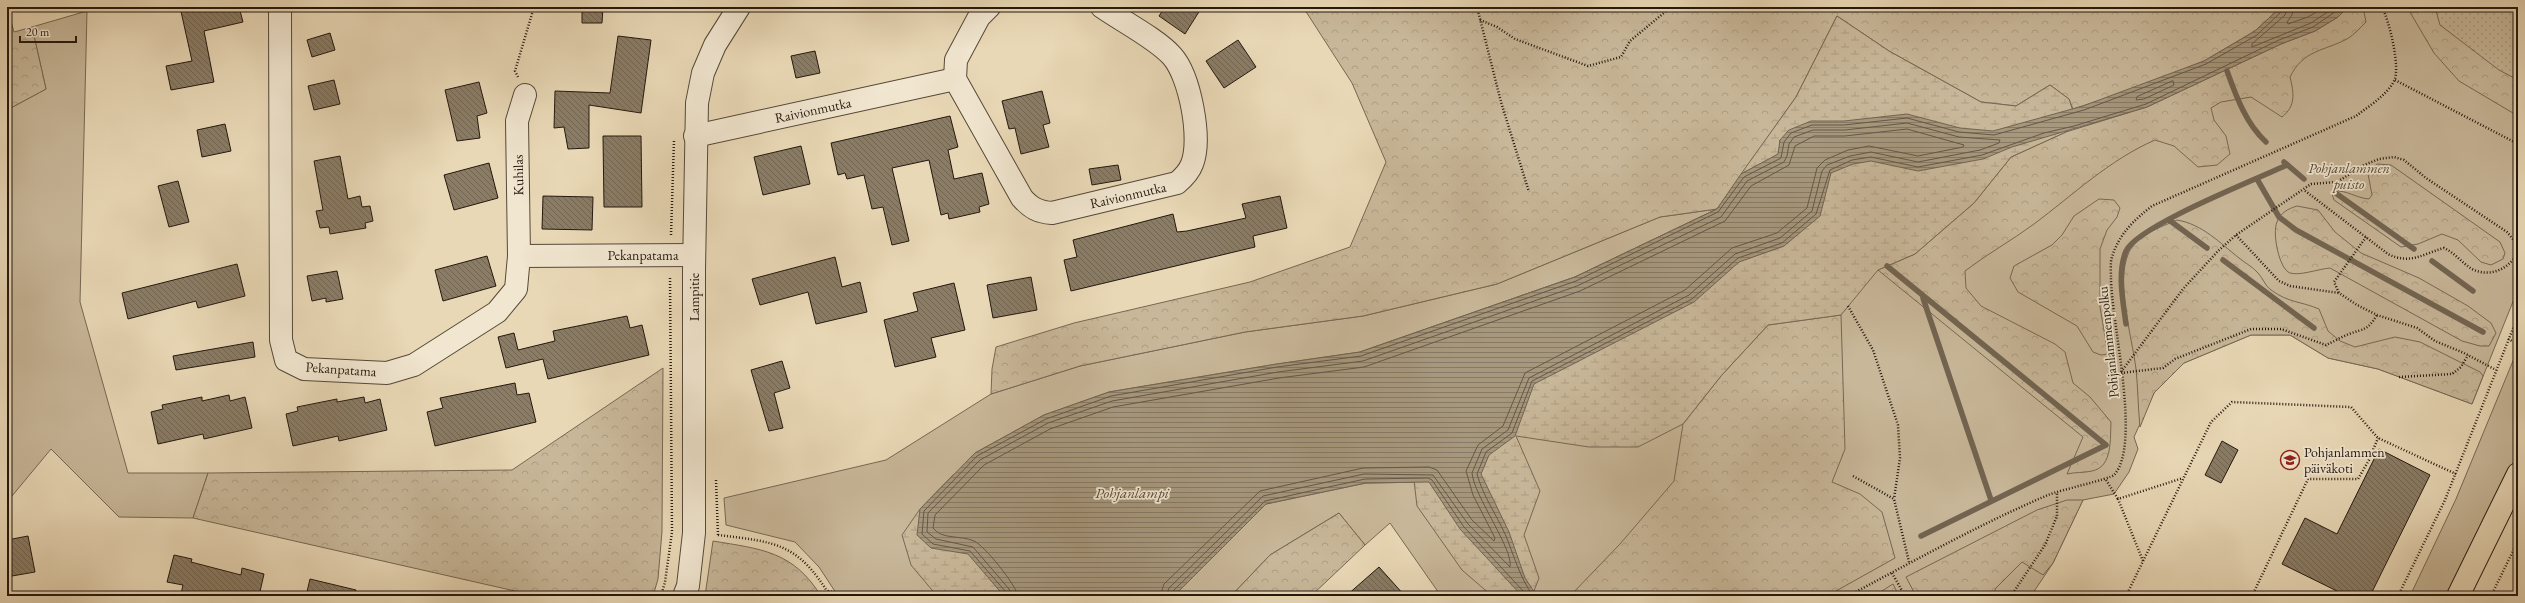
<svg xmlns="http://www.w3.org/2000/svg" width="2525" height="603" font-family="'EB Garamond',serif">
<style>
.grass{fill:#c8b799;stroke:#766854}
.forest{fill:url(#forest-crowns);stroke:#766854}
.wetland{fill:url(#wetland-marsh);stroke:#766854}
.park{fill:url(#park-dots);stroke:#766854}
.water{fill:url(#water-rules);stroke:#726451}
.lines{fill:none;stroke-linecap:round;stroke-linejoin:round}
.shore{stroke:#655846;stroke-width:1}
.stream{stroke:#726451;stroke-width:5.5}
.building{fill:url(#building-back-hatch);stroke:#24180e}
.minor-casing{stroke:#554838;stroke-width:24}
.major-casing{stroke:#24180e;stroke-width:24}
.path{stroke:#24180e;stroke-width:2.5;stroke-dasharray:1 2;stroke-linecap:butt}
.minor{stroke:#f1e6d0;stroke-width:22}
.major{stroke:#e9d8b6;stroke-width:22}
.labels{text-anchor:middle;stroke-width:3.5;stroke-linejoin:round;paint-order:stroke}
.street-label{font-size:14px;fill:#24180e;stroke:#f1e6d0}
.park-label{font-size:14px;font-style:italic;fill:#554838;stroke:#f1e6d0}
.poi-label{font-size:14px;fill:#24180e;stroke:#f1e6d0;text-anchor:start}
.water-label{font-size:15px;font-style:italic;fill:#584b3a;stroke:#f1e6d0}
</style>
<defs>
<pattern id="forest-crowns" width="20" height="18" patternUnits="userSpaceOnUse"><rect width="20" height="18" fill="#c8b799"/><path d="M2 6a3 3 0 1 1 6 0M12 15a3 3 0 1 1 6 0" fill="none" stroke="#ac9d83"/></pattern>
<pattern id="wetland-marsh" width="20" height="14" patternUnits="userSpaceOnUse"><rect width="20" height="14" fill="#c8b799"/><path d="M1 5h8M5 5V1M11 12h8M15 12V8" fill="none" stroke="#ac9d83"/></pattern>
<pattern id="park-dots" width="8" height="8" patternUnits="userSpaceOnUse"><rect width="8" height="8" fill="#c8b799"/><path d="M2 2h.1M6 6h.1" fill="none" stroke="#ac9d83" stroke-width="1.8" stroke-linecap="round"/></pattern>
<pattern id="water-rules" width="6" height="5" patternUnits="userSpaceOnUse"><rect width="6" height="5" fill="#a6977d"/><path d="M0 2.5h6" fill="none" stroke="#877a65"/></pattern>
<pattern id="building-back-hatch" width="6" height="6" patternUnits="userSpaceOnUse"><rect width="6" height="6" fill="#8a7c65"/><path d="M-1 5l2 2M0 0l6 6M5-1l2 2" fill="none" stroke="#716552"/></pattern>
</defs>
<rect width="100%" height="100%" fill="#e9d8b6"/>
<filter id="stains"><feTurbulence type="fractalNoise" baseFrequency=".005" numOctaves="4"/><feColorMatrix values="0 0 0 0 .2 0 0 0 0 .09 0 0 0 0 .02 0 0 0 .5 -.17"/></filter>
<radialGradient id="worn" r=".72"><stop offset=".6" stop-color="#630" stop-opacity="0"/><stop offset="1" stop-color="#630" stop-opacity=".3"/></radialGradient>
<!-- grass -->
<g class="grass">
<polygon points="2051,7 2518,7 2518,289 2472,404 2378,369 2328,358 2290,335 2251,335 2184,363 2154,393 2134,437 2138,449 2129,472 2114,494 2083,500 2053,563 2031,596 1840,596 1837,591 1827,596 1537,596 1525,578 1489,455 1844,121 1741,174 1796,97 1837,16 1889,51 1959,90"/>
<polygon points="87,11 80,302 128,473 208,473 193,518 119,517 51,449 7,502 7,110 46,89 32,27"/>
<polygon points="1717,209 1575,277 1360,352 1277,364 1109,392 1044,415 975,453 939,596 838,596 819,567 795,542 726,525 724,498 886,460 991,394 1080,366 1245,332 1363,316 1497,284 1660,217"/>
<polygon points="2515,356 2518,358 2518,453 2447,596 2410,596 2456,499"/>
<polygon points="1429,482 1522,596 1441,596 1390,523 1365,545 1339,513 1270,555 1231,596 1174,596 1266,504 1366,483"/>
</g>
<!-- forest -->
<g class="forest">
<polygon points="7,7 14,32 32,27 46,89 7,110"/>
<polygon points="1303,7 2281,7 2255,31 2204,61 2129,91 2073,109 2069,99 2050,85 2016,106 1981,102 1889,51 1837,16 1796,97 1717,209 1660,217 1497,284 1363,316 1245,332 1080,366 991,394 992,369 996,347 1074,323 1250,282 1350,247 1386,162 1352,83"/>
<path d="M2348,7H2363L2366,22C2361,27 2354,35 2347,39C2324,51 2303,50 2290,77C2294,93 2296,106 2282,117L2251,97L2221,102L2211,108L2214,120L2226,136L2230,154L2217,165L2198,167L2174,146L2155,140C2109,160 2073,195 2034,224C2011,241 1987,254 1965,271L1966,288L1981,306L2055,344L2065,352L2073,383L2090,397L2111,422C2110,438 2113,467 2092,471C2084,473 2075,472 2067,474L2083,437L1878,270L1915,254L1974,203L2011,157L2066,132L2147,107L2281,44L2315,31L2338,17Z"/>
<polygon points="2407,7 2518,7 2518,116 2459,81 2434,53"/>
<path d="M2377,164L2391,165L2500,242L2505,253L2503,259L2491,265L2481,262L2458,240L2442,234L2418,244L2401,247L2334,200L2332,194L2334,191C2347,190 2356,198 2369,199L2372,195L2368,174Z"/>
<polygon points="2099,199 2114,200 2120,208 2117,217 2107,230 2100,249 2100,307 2108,354 2101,355 2093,352 2077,326 2018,292 2010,278 2014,266 2052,245 2062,235 2074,216"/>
<path d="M2297,206L2318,210L2335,232L2361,253L2419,278L2468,306L2491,323L2496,333L2489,346H2480L2462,341L2330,268C2318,269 2300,276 2290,273C2279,269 2272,233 2277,222C2281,212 2288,209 2297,206Z"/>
<path d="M2177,220C2202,224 2220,243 2239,258C2245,263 2253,267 2258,273C2263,278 2265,286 2271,290C2289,303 2300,301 2319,309L2328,331L2340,341L2355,347L2395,337L2420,342L2480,372L2483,376L2472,404L2378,369L2328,358L2290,335H2251L2184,363L2154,393L2140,427C2138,408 2138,388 2136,369C2132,336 2115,282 2129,252C2137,235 2161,227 2177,220Z"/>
<polygon points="1841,315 1845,449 1832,482 1860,494 1882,512 1895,558 1827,596 1570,596 1620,544 1674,481 1683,424 1721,376 1768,325"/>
<polygon points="663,368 662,531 658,579 653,596 537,596 193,518 208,473 512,470"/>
<polygon points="2067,500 2083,500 2053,563 2043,575 2022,562 1996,588 1992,596 1916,596 1906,577 2037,510"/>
<polygon points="1339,513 1365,545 1311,596 1231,596 1270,555"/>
<path d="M713,541C761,549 793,551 821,596H705Z"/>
<polygon points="1893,584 1899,596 1874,596"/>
</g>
<!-- wetland -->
<g class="wetland">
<polygon points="1837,16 1889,51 1981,102 2016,106 2050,85 2069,99 2075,117 2066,132 2011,157 1974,203 1915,254 1878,270 1841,315 1768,325 1721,376 1683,424 1638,447 1589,447 1516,436 1540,491 1524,535 1539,578 1532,596 1492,596 1462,570 1417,506 1406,413 1360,352 1575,277 1717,209 1705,273 1784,246 1780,140 1779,154 1741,174 1796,97"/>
<polygon points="954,474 1017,596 937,596 911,565 902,535 920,509"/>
</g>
<!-- park -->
<polygon class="park" points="2435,7 2518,7 2518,80 2499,70 2440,25"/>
<!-- water -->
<polygon class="water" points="2281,7 2348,7 2338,17 2315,31 2281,44 2147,107 2012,147 1983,159 1918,171 1871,161 1853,164 1831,173 1820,216 1784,246 1739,262 1694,302 1534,384 1515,436 1489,455 1481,474 1509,532 1525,578 1537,596 1522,596 1460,529 1429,482 1366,483 1266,504 1174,596 1004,596 968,554 931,548 917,535 920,509 975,453 1044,415 1109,392 1277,364 1360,352 1575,277 1717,209 1741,174 1778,154 1780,140 1789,130 1811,121 1844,121 1907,114 1960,128 1993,131 2083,106 2204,61 2255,31"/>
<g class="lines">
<!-- shore -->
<g class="shore">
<polyline points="2288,7 2285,15 2252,44 2252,47 2311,23 2335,7"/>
<polyline points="2294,7 2292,15 2287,22 2288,24 2308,17 2325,7"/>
<polygon points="2173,81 2174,85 2144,99 2136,100 2137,97"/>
<polyline points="1007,596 1006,592 970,551 933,544 922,534 924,511 977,456 1046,419 1111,396 1277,367 1361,356 1576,281 1718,212 1744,177 1781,158 1784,142 1791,133 1812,125 1844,125 1907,118 1959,132 1994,135 2084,110 2206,64 2257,35 2282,11 2283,7"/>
<path d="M1012,596L1009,589L973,547L936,539L927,532L928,513L980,460L1048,423L1112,401L1278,372L1363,361L1577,286L1721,217L1747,181L1784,162L1787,156L1789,144L1794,137L1813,130H1845L1907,123L1959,137L2000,140L1999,143L1980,150L1918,162L1871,152L1850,156L1827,165L1822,171L1812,211L1780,238L1735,254L1689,295L1529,378L1508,430L1482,449L1472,473C1474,496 1514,550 1510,567L1468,524L1433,475L1364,474L1263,496L1169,588L1166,596"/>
<path d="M1018,596C1017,586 984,545 974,541C961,535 942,540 933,528L935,515L984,465L1050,429L1113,407L1279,378L1364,367L1580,291L1725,221L1751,186L1789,165L1795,146L1814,136H1845L1907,129L1964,145L1963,147L1918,156L1869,146L1848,150L1825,160L1817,168L1807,208L1777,233L1732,248L1685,290L1525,373L1503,426L1478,445L1466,471L1473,495L1495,538L1494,541L1472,520L1437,470L1429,467L1363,468L1260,491L1164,584L1160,596"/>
<polyline points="1171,596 1173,591 1265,501 1365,479 1428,478 1432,480 1464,527 1524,592 1525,596"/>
<path d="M1533,596C1519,576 1514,555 1505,534C1496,514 1483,496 1477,474L1486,452L1512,433L1532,381L1692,299L1738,258L1782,243L1816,214L1830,170L1852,160L1871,157L1918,167L1982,155L2044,133L2074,126L2146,104L2279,40L2313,27L2342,7"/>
</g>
<!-- stream -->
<g class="stream">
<path d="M2227,71C2236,96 2246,124 2266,142"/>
<polyline points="2284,162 2304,179"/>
<polyline points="2257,179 2279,217 2296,230 2483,332"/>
<polyline points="2337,194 2414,249"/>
<polyline points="2169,220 2207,248"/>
<polyline points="2223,260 2314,328"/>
<polyline points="2432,261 2473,291"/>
<polyline points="1887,266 2106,445 1921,536"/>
<polyline points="1923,298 1991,500"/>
<path d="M2126,324C2123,301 2117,273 2126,251C2137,226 2257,179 2287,165"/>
</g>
</g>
<!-- building -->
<g class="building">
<polygon points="180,7 239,7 243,22 204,31 214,82 171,90 166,66 192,61"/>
<polygon points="582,7 603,7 602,23 582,23"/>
<polygon points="1165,7 1202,7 1185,34 1159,16"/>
<polygon points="330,33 335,50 312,57 307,40"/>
<polygon points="618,36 651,40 641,113 589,105 589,148 568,149 564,127 554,128 555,91 610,93"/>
<polygon points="1238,40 1256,67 1224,88 1206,61"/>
<polygon points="815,51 820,73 796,78 791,56"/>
<polygon points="334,80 340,104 314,110 308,86"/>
<polygon points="479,82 487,113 477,116 480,138 457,141 445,90"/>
<polygon points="1042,91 1050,123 1043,125 1049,147 1021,154 1015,128 1009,129 1002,101"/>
<polygon points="950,116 958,147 948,150 954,179 982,173 989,204 979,207 980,212 949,219 948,213 941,215 929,160 892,168 909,241 892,245 883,207 872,209 864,175 847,179 845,173 838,175 831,143"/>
<polygon points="225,124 231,151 202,157 197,130"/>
<polygon points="603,136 641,136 642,207 604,207"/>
<polygon points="801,146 810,184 763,195 754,157"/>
<polygon points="340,156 348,199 360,196 362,207 370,206 373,221 365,223 366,228 330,234 329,227 320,228 316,211 323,210 314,161"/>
<polygon points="489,163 498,198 454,210 444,175"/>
<polygon points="1118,165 1121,180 1092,185 1089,169"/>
<polygon points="178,181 189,222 169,227 158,186"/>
<polygon points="543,196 593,197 592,230 542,229"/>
<polygon points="1280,196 1287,228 1253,236 1255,247 1071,291 1064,260 1077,257 1073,240 1173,214 1177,232 1187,231 1246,218 1242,204"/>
<polygon points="487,256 496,286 443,301 435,270"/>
<polygon points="835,257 842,287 860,282 867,312 816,324 808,292 760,305 752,279"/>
<polygon points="237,264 245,296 198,308 196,301 128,319 122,293"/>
<polygon points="337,271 343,299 326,302 326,298 312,301 307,276"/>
<polygon points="1031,277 1037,310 993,318 987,285"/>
<polygon points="954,283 965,330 931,338 936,357 895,367 884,320 918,311 913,293"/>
<polygon points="627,316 630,328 642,325 649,355 548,379 543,359 506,368 498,337 514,333 518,350 555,341 553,331"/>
<polygon points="253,342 255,357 176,370 173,356"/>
<polygon points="782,361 790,388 774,393 783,428 769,431 751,370"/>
<polygon points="515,383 517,395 529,393 536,422 435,446 427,412 443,408 440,398"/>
<polygon points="229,395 230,401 245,397 252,428 204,439 203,434 158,444 151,412 163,409 162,405 202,397 202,401"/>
<polygon points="364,397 365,403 380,399 387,430 339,441 338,436 293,446 286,414 298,411 297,407 337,399 337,402"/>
<polygon points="2222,441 2238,450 2221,483 2205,475"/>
<polygon points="2379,449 2430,475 2370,596 2335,596 2337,591 2282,564 2305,518 2337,534"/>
<polygon points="28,536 35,572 12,576 7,540"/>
<polygon points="174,555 192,559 191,562 241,575 242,568 264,574 259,596 190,596 181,594 183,585 167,582"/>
<polygon points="1379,567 1405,596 1346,596"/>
<polygon points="310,579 356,590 355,596 306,596"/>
</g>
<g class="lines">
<!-- minor casing -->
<g class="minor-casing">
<g id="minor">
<polyline points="280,7 281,340 286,360 304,369 387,373 414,365 497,312 516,289 519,256 694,255"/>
<path d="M989,7L979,17L956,60L955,79L1022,198C1031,208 1038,212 1052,213L1177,183C1183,178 1189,172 1192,164C1202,139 1190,76 1172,56C1157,39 1122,21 1102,7"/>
<polyline points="695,136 955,79"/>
<polyline points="519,256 517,121 525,95"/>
<polyline points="684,596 688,586 694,533 694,270 697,103 703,73 715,45 739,7"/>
</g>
</g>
<!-- major casing -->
<g class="major-casing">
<polyline id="major" points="2458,596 2518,474"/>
</g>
<!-- path -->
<g class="path">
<polyline points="1477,7 1501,102 1529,192"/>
<polyline points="1480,20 1497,27 1515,39 1588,66 1621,57 1630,41 1671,7"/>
<polyline points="518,77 515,71 534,7"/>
<polyline points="2395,80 2518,144"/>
<polyline points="671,235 674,140"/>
<polyline points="2236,235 2279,281 2290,286 2339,293"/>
<polyline points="2366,237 2334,282 2339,293 2357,305 2377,315 2417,328 2435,341 2464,353 2496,370"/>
<polyline points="1848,306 1873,350 1898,425 1900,458 1894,499"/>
<polyline points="2508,339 2518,344"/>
<path d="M2121,372L2183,289L2218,251L2236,235L2311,184L2337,182L2364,165L2379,159L2394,157L2404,160L2426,178L2507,232L2517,244L2518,254C2507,269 2491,278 2472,269C2462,263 2455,253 2444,248C2422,254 2411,265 2388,254L2304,190"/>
<path d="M2121,373L2163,368L2175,359L2251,329H2281L2326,345C2333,342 2341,337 2349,334C2365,328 2367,331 2377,315"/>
<polyline points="2399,377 2452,374 2461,367 2468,355"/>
<polyline points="1853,476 1894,499 1909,562"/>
<polyline points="716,480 718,535"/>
<polyline points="2106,480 2118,499"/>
<path d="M718,535C776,542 798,543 830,596"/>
<polyline points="2143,561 2118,499 2183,478"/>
<polyline points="1892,573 1905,596"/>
<polyline points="828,591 857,596"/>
<polyline points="661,596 665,582 672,532 670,276"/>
<path d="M1848,596C1914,561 1980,524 2048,495C2060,490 2110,479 2114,475C2142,445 2111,321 2111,278C2111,272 2110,263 2112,257C2119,234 2134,220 2152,206L2356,116C2369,106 2386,96 2394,81C2401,68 2389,20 2382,7"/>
<polyline points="2011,596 2045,545 2057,516 2057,492"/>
<polyline points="2126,596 2211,422 2232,402 2351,407 2378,438 2456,474"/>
<polyline points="2252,596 2308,479 2358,479 2369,460 2378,438"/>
<polyline points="2398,596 2445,500 2518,316"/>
<polyline points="2491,596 2518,541"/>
</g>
<!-- minor -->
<use href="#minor" class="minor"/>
<!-- major -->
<use href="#major" class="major"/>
</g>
<!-- icons -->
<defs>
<g id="school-ring" transform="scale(1)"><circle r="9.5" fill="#f1e6d0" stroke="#8f2418" stroke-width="1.5"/><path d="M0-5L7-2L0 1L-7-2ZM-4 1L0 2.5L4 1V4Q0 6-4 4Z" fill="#8f2418"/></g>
</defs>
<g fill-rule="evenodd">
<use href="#school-ring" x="2290" y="460"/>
</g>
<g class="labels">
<!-- street labels -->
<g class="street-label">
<text transform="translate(813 110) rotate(-12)" y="5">Raivionmutka</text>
<text transform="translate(518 175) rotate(-91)" y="5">Kuhilas</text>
<text transform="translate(1128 195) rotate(-13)" y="5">Raivionmutka</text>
<text x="643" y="260">Pekanpatama</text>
<text transform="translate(694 297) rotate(-90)" y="5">Lampitie</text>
<text transform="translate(2108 342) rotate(-96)" y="5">Pohjanlammenpolku</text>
<text transform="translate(341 369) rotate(4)" y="5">Pekanpatama</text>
</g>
<!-- park labels -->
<g class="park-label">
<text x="2349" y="173">Pohjanlammen<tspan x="2349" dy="16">puisto</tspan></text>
</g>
<!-- poi labels -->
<g class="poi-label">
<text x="2304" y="457">Pohjanlammen<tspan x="2304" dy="16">päiväkoti</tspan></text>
</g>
<!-- water labels -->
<g class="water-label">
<text x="1132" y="498">Pohjanlampi</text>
</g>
</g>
<!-- margin -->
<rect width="2525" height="603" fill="none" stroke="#e9d8b6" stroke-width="24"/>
<rect x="8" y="8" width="2509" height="587" fill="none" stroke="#24180e" stroke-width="2"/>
<rect x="12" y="12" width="2501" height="579" fill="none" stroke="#24180e"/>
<!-- scale -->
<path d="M20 36v6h56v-6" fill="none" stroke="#24180e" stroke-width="2"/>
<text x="26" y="36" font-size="12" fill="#24180e" stroke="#f1e6d0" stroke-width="3" paint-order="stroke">20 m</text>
<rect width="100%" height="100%" filter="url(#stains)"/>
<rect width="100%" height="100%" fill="url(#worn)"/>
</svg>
